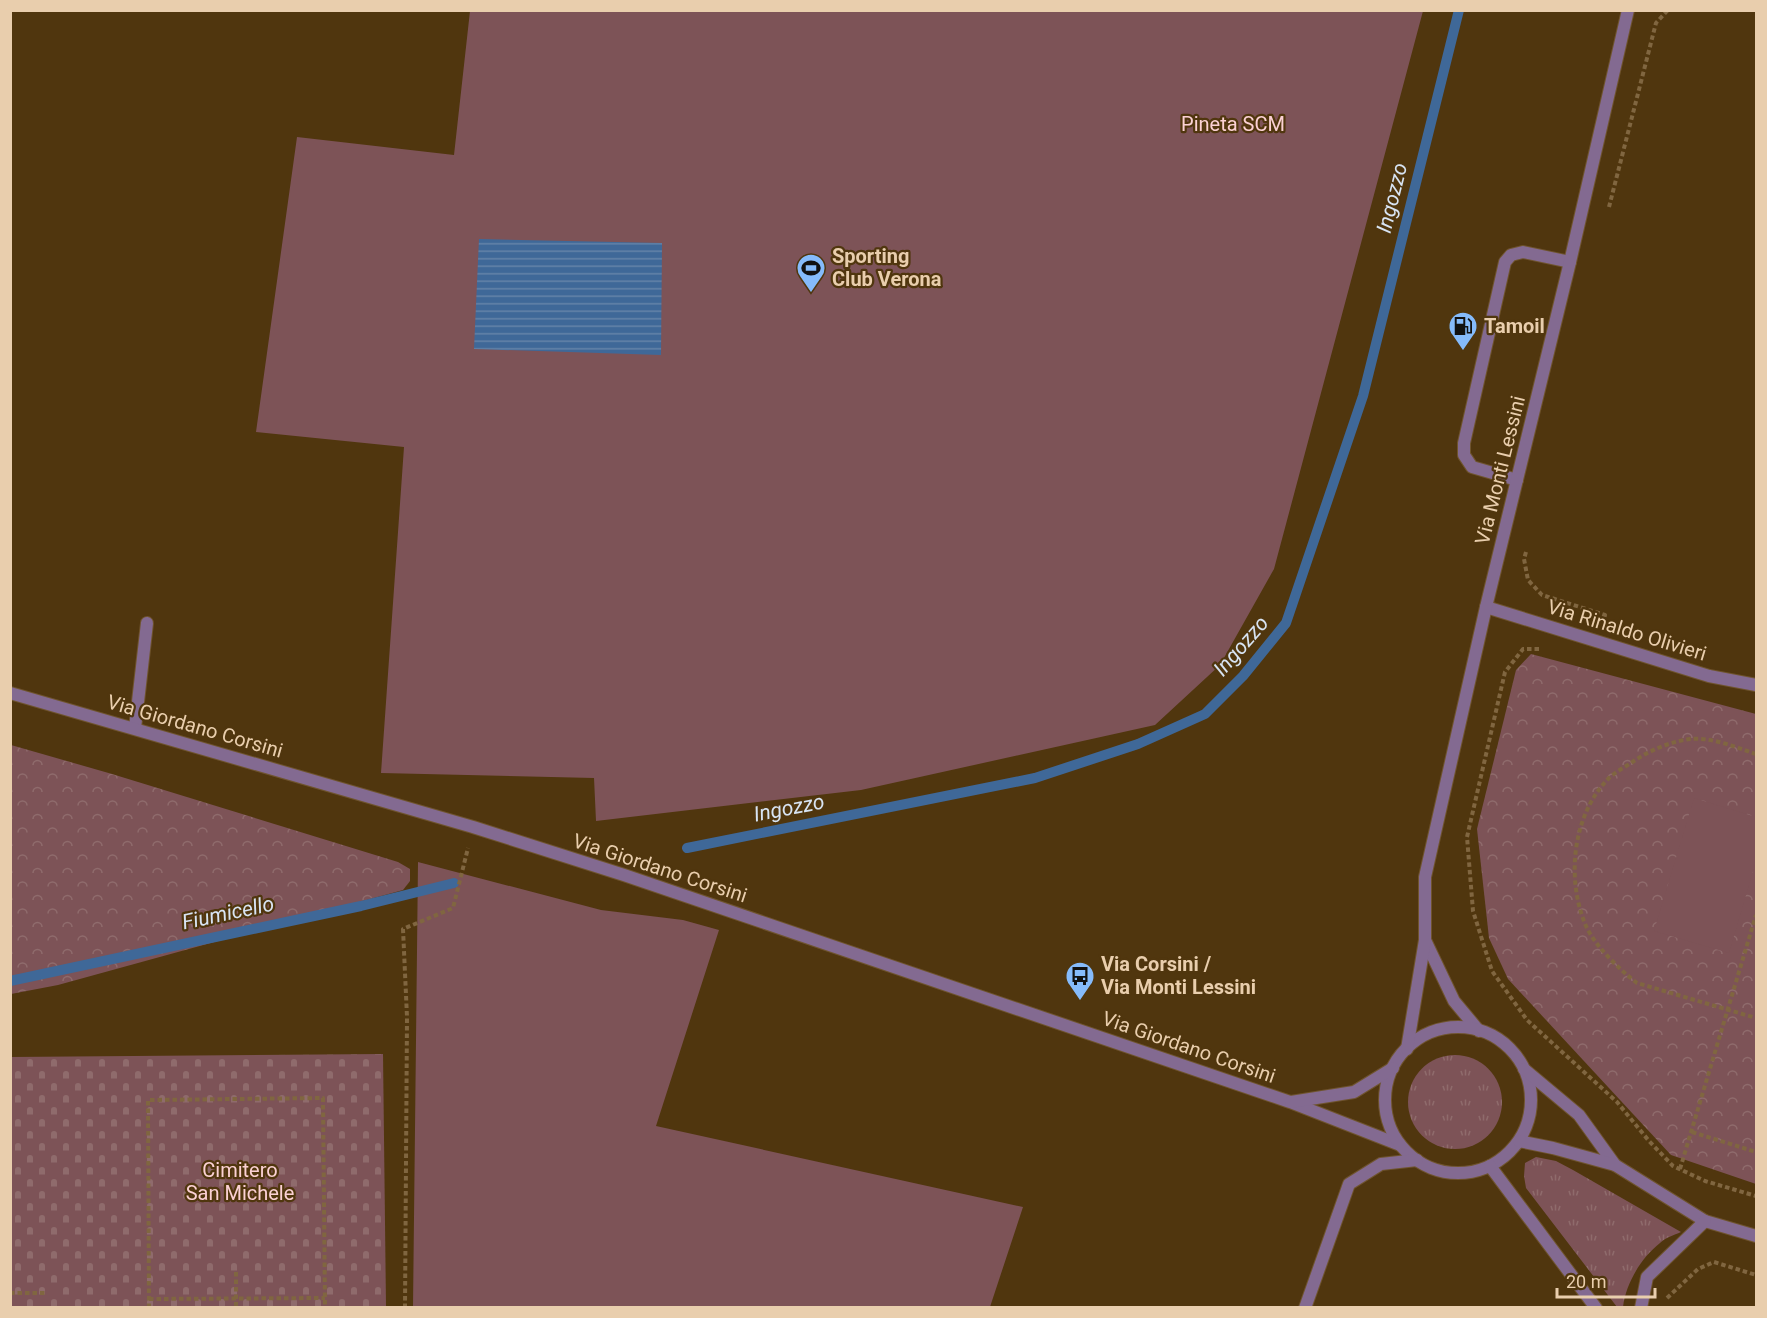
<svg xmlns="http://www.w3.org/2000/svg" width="1767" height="1318" font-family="Roboto,sans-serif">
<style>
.grass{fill:url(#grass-tufts)}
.cemetery{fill:url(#cemetery-stones)}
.park{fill:url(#park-crowns)}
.garden{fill:#7d5357}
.water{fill:url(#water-rules)}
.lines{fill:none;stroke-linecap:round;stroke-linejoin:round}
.stream{stroke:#3f6898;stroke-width:10}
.lane-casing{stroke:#6f542e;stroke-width:14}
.street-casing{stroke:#6f542e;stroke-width:14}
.path{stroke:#806640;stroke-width:4;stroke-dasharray:4.5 3;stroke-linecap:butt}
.lane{stroke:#836a91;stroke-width:12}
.street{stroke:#836a91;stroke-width:12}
.labels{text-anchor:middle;stroke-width:4.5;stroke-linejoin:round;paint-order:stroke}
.park-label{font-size:20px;fill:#fbd1d4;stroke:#50360e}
.poi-label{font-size:20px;font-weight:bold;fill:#e9cead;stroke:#50360e;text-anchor:start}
.street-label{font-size:20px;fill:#e9cead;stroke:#50360e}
.water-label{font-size:21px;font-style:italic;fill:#d8e4f3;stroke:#50360e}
</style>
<defs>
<pattern id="grass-tufts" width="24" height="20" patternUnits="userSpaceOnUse" patternTransform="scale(1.5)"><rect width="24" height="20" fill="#7d5357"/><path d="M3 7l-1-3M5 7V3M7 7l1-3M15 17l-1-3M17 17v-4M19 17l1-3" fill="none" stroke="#8f6b6c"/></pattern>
<pattern id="cemetery-stones" width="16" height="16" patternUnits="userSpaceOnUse" patternTransform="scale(1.5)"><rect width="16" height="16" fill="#7d5357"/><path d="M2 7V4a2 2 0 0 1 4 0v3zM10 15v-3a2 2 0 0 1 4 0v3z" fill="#8f6b6c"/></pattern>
<pattern id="park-crowns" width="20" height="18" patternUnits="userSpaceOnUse" patternTransform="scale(1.5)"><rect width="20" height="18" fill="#7d5357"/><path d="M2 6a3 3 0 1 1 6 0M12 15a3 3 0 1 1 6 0" fill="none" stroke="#8f6b6c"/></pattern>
<pattern id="water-rules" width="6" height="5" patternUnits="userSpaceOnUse" patternTransform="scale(1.5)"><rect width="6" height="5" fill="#3f6898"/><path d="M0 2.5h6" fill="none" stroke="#6483a8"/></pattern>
</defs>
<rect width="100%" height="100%" fill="#50360e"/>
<!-- grass -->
<g class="grass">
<circle cx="1455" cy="1102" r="47"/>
<path d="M1536,1157L1556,1161L1573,1170L1681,1232C1674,1235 1665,1238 1660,1243C1641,1258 1626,1283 1623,1307H1617L1526,1188L1524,1176L1525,1163Z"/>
</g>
<!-- cemetery -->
<polygon class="cemetery" points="383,1054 386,1307 11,1307 11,1057"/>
<!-- park -->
<g class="park">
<polygon points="1531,654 1756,714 1756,1184 1671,1155 1508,979 1489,938 1477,829 1516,670"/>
<polygon points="11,745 112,774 398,862 410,869 410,881 403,890 58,985 11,994"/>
</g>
<!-- garden -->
<g class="garden">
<polygon points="470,11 1423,11 1274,569 1220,665 1155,725 861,790 596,821 594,778 381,773 404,447 256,432 297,137 454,155"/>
<polygon points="1694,798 1756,817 1756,861 1729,953 1654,931"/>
<polygon points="418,862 601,910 683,920 719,930 656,1126 1023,1207 990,1307 413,1307"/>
</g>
<!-- water -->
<polygon class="water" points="479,239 662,243 661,355 474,349"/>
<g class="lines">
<!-- stream -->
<g class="stream">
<polyline points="687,848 1035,778 1138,744 1205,714 1243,676 1286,623 1363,396 1459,10"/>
<polyline points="10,981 361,906 454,883"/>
</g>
<!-- lane casing -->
<g class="lane-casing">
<g id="lane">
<polyline points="1517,480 1472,467 1464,455 1464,443 1505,262 1511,255 1523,252 1570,262"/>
<polyline points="135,728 147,623"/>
</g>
</g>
<!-- street casing -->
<g class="street-casing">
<g id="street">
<polyline points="1486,607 1709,676 1756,685"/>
<polyline points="10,693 473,827 624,875 1290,1102 1400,1145"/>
<polyline points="1425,940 1454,1001 1479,1031"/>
<circle cx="1458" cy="1100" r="73"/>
<polyline points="1407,1049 1425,940 1425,877 1486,607 1570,262 1628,10"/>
<polyline points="1524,1069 1579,1115 1615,1165"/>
<polyline points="1291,1102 1354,1092 1393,1068"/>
<polyline points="1519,1141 1553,1148 1615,1165 1705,1221 1756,1236"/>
<polyline points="1490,1166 1596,1308"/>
<polyline points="1305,1308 1349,1184 1381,1164 1417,1160"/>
<polyline points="1641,1308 1647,1277 1705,1221"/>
</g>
</g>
<!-- path -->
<g class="path">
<polyline points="1609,207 1656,23 1668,10"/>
<polyline points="1526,552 1524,559 1528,580 1542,595 1605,615 1604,619"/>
<polyline points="1539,649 1523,649 1505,672 1467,837 1473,911 1492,971 1527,1020 1617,1102 1649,1141 1673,1166 1705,1181 1756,1196"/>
<path d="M1756,754C1735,747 1712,737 1690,739C1669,742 1648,751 1631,763C1623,768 1614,773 1608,779C1572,816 1566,880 1586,926C1595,946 1620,970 1637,983L1756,1018"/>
<polyline points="1692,1132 1756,1152"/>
<polyline points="1680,1169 1756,915"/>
<polyline points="236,1272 236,1308"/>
<polyline points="10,1293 45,1293"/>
<polyline points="1667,1298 1698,1269 1714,1262 1756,1275"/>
<polyline points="149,1299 325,1298"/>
<polyline points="149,1308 148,1100 323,1098 325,1308"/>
<polyline points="405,1308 407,1017 403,929 453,908 468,848"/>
</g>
<!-- lane -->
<use href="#lane" class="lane"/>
<!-- street -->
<use href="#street" class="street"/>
</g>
<!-- icons -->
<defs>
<g id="stadium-pin" transform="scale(1.5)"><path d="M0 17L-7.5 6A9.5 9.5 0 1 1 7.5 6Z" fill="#85bbfb" stroke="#50360e"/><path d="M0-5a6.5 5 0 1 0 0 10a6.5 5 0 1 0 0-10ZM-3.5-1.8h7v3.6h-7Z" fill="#111"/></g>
<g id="fuel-pin" transform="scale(1.5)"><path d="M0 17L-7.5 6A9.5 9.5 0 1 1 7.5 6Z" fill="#85bbfb" stroke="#50360e"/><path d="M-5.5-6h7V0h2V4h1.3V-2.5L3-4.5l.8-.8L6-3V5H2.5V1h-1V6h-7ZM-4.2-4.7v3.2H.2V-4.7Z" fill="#111"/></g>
<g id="bus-pin" transform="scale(1.5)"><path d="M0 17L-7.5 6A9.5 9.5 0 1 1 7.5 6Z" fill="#85bbfb" stroke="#50360e"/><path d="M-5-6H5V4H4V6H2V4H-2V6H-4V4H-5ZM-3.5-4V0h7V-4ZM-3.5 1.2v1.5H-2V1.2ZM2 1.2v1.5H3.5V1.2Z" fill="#111"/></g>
</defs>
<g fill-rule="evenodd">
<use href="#stadium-pin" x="811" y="268"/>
<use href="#fuel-pin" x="1463" y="326"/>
<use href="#bus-pin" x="1080" y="976"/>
</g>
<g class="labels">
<!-- park labels -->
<g class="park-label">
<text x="1233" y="131">Pineta SCM</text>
<text x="240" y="1177">Cimitero<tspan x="240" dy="23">San Michele</tspan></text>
</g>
<!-- poi labels -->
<g class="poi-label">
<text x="832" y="263">Sporting<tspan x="832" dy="23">Club Verona</tspan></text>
<text x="1484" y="333">Tamoil</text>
<text x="1101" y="971">Via Corsini /<tspan x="1101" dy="23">Via Monti Lessini</tspan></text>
</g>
<!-- street labels -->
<g class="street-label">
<text transform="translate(1500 470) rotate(-76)" y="7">Via Monti Lessini</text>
<text transform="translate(1627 630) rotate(17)" y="7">Via Rinaldo Olivieri</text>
<text transform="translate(195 726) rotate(16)" y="7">Via Giordano Corsini</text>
<text transform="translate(660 868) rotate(18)" y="7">Via Giordano Corsini</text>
<text transform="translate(1189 1047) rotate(19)" y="7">Via Giordano Corsini</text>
</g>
<!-- water labels -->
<g class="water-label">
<text transform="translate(1392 198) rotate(-76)" y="7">Ingozzo</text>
<text transform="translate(1241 646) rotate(-49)" y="7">Ingozzo</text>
<text transform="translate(789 808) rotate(-11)" y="7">Ingozzo</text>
<text transform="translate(228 913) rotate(-12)" y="7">Fiumicello</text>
</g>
</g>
<!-- border -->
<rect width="1767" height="1318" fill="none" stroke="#e9cead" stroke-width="24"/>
<!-- scale -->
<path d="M1557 1288v9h98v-9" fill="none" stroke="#e9cead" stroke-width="3"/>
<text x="1566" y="1288" font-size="18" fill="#e9cead" stroke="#50360e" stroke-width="4.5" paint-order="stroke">20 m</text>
</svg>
